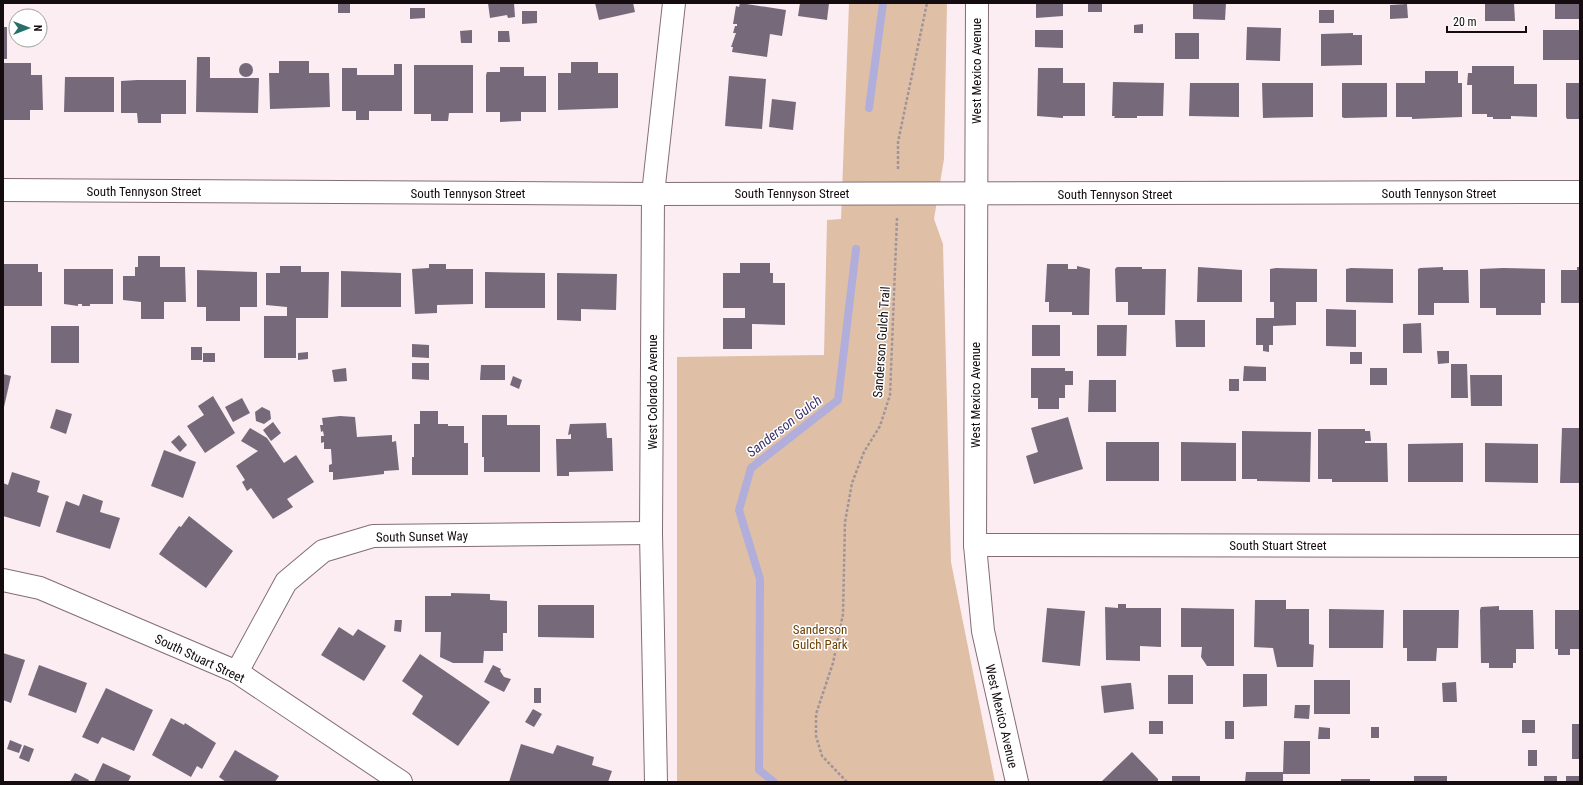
<svg xmlns="http://www.w3.org/2000/svg" width="1583" height="785" font-family="'Roboto Condensed',sans-serif">
<style>
.green{fill:#dfc0a6}
.lines{fill:none;stroke-linecap:round;stroke-linejoin:round}
.stream{stroke:#b1aedb;stroke-width:8}
.building{fill:#766979}
.minor-casing{stroke:#836d75;stroke-width:24}
.tertiary-casing{stroke:#836d75;stroke-width:24}
.path{stroke:#a09498;stroke-width:2.5;stroke-dasharray:3 2;stroke-linecap:butt}
.minor{stroke:#fff;stroke-width:22}
.tertiary{stroke:#fff;stroke-width:22}
.labels{text-anchor:middle;stroke-width:3;stroke-linejoin:round;paint-order:stroke}
.street-label{font-size:13px;fill:#140c0f;stroke:#fff}
.park-label{font-size:13px;fill:#6f3e03;stroke:#fff}
.water-label{font-size:14px;font-style:italic;fill:#3d346c;stroke:#fff}
</style>
<rect width="100%" height="100%" fill="#fcedf2"/>
<!-- green -->
<polygon class="green" points="849,3 947,3 944,159 934,219 943,244 951,562 995,782 677,782 677,357 824,355 827,220 841,219"/>
<g class="lines">
<!-- stream -->
<g class="stream">
<polyline points="869,108 883,3"/>
<polyline points="774,782 759,770 760,579 739,510 751,468 838,400 856,249"/>
</g>
</g>
<!-- building -->
<g class="building">
<polygon points="488,3 514,3 515,17 508,18 507,15 490,18"/>
<polygon points="595,3 633,3 635,12 599,20"/>
<polygon points="740,3 786,10 782,36 770,34 767,57 732,52 733,47 731,47 736,33 733,33 735,26 737,26 737,24 733,24 736,6 739,7"/>
<polygon points="800,3 829,3 827,20 798,16"/>
<polygon points="1036,3 1063,3 1063,16 1036,18"/>
<rect x="1088" y="3" width="14" height="9"/>
<polygon points="1193,3 1226,3 1225,20 1193,19"/>
<polygon points="1485,3 1514,3 1515,21 1485,21"/>
<rect x="1555" y="3" width="25" height="16"/>
<rect x="338" y="4" width="12" height="9"/>
<polygon points="1407,4 1408,18 1390,19 1390,5"/>
<polygon points="410,8 425,8 425,18 410,19"/>
<rect x="1319" y="10" width="15" height="13"/>
<polygon points="522,11 537,11 537,23 522,24"/>
<polygon points="1143,24 1143,33 1134,33 1134,25"/>
<rect x="3" y="27" width="4" height="32"/>
<polygon points="1247,27 1281,28 1280,61 1246,60"/>
<polygon points="472,30 472,43 461,43 460,31"/>
<polygon points="1035,30 1063,30 1063,48 1035,47"/>
<rect x="1543" y="30" width="37" height="30"/>
<polygon points="498,31 509,31 510,42 498,42"/>
<rect x="1175" y="33" width="24" height="26"/>
<polygon points="1353,33 1353,35 1362,35 1362,65 1321,66 1321,34"/>
<polygon points="197,57 210,57 210,78 259,78 258,113 196,112"/>
<polygon points="279,61 309,61 309,73 329,73 330,107 270,109 269,73 279,73"/>
<polygon points="571,62 598,62 598,73 618,73 618,108 558,110 558,73 571,73"/>
<circle cx="246" cy="70" r="7"/>
<polygon points="3,63 31,63 31,75 42,75 43,110 30,110 30,120 3,120"/>
<polygon points="394,64 402,64 402,111 369,111 369,120 356,120 356,111 342,111 342,68 357,68 357,75 394,75"/>
<polygon points="414,65 473,65 473,113 449,113 448,121 431,121 431,114 414,114"/>
<polygon points="1472,66 1514,66 1514,84 1537,84 1537,117 1511,116 1511,119 1493,119 1493,117 1487,117 1487,114 1472,114 1472,85 1467,85 1468,73 1472,73"/>
<polygon points="500,67 524,67 524,76 546,76 546,112 521,112 521,121 500,122 500,112 486,112 486,75 487,72 500,72"/>
<polygon points="1038,68 1063,68 1063,83 1085,83 1085,116 1063,116 1063,118 1037,116"/>
<polygon points="1425,71 1458,71 1458,83 1462,83 1462,117 1412,119 1412,117 1396,117 1396,83 1425,83"/>
<polygon points="729,76 766,79 762,129 725,126"/>
<polygon points="65,77 114,77 114,112 64,112"/>
<polygon points="137,80 186,80 186,114 161,114 161,123 138,123 137,113 121,113 121,81"/>
<polygon points="1113,82 1164,83 1163,116 1137,116 1137,118 1114,118 1115,116 1112,116"/>
<polygon points="1190,83 1239,83 1239,117 1189,116"/>
<polygon points="1262,83 1313,83 1313,117 1263,118"/>
<polygon points="1342,83 1387,83 1387,117 1344,118 1342,117"/>
<polygon points="1566,83 1580,83 1580,119 1567,119 1566,117"/>
<polygon points="772,99 796,102 793,130 769,127"/>
<polygon points="138,256 160,256 160,267 185,267 186,302 164,302 164,319 141,319 141,302 123,300 123,276 135,276 135,267 138,267"/>
<polygon points="740,263 770,263 770,273 773,273 773,283 785,283 785,325 752,324 752,349 723,349 723,318 745,318 745,308 723,308 723,273 740,273"/>
<polygon points="3,264 38,264 38,272 42,272 42,306 3,306"/>
<polygon points="429,264 446,264 446,269 473,269 473,304 437,305 437,313 415,314 412,269 429,268"/>
<polygon points="1047,264 1068,264 1068,269 1077,269 1077,266 1090,269 1089,315 1072,315 1072,312 1049,312 1049,302 1045,302"/>
<polygon points="280,266 301,266 301,272 329,272 328,318 296,318 296,358 264,358 264,316 287,316 287,307 266,305 266,273 280,273"/>
<polygon points="1117,267 1142,267 1142,269 1166,269 1165,315 1128,315 1128,302 1116,302 1115,269"/>
<polygon points="1198,267 1242,270 1242,302 1197,302"/>
<polygon points="1443,267 1443,270 1468,270 1469,303 1434,303 1434,315 1418,315 1418,269 1420,268"/>
<polygon points="1577,267 1580,267 1580,303 1561,303 1561,270 1577,270"/>
<polygon points="1276,268 1317,269 1317,302 1296,302 1296,325 1273,326 1273,345 1269,345 1269,352 1263,351 1263,345 1256,345 1256,318 1274,318 1274,302 1270,302 1270,269"/>
<polygon points="1351,268 1393,269 1393,303 1346,302 1346,269"/>
<polygon points="1503,268 1545,269 1545,303 1541,303 1541,315 1496,315 1496,308 1480,308 1480,269"/>
<polygon points="64,269 113,269 113,304 90,304 90,306 82,306 82,304 78,304 78,306 64,304"/>
<polygon points="197,270 257,272 257,307 240,307 240,321 206,321 206,307 197,307"/>
<polygon points="341,271 401,273 401,307 341,307"/>
<polygon points="485,272 545,273 545,308 485,308"/>
<polygon points="557,273 617,274 616,310 581,309 581,321 557,320"/>
<polygon points="1326,309 1356,310 1356,347 1326,346"/>
<polygon points="1175,320 1205,320 1205,347 1176,347"/>
<polygon points="1421,323 1422,353 1403,353 1403,324"/>
<rect x="1032" y="325" width="28" height="31"/>
<polygon points="1097,325 1127,325 1126,356 1097,356"/>
<rect x="51" y="326" width="28" height="37"/>
<polygon points="412,344 429,345 429,358 412,357"/>
<rect x="191" y="347" width="11" height="13"/>
<polygon points="1437,351 1449,351 1449,363 1438,364"/>
<polygon points="308,352 308,359 298,360 298,353"/>
<rect x="1350" y="352" width="12" height="12"/>
<rect x="203" y="353" width="12" height="9"/>
<polygon points="412,363 429,363 429,380 412,379"/>
<polygon points="1451,364 1467,364 1468,398 1451,398"/>
<polygon points="481,365 505,365 505,380 480,380"/>
<polygon points="1244,366 1266,367 1266,381 1243,381"/>
<polygon points="346,368 347,381 334,382 332,370"/>
<polygon points="1031,368 1065,368 1065,371 1073,371 1073,385 1065,385 1065,398 1059,398 1059,409 1038,409 1038,398 1031,398"/>
<rect x="1370" y="368" width="17" height="17"/>
<polygon points="3,374 11,376 4,407 3,407"/>
<polygon points="1470,375 1502,375 1502,406 1471,406"/>
<polygon points="513,376 522,380 519,389 510,385"/>
<rect x="1229" y="379" width="10" height="12"/>
<polygon points="1089,380 1116,380 1116,412 1088,412"/>
<polygon points="213,396 235,433 205,453 187,426 204,415 198,406"/>
<polygon points="242,398 250,413 233,422 225,407"/>
<polygon points="262,407 270,411 271,419 264,424 256,421 255,412"/>
<polygon points="56,409 72,414 66,434 50,428"/>
<polygon points="420,411 438,411 438,424 448,424 448,426 464,426 464,443 468,443 468,475 412,475 412,457 414,457 414,424 420,424"/>
<polygon points="482,415 507,415 507,425 540,425 540,472 484,472 484,457 482,457"/>
<polygon points="340,416 355,417 357,437 392,435 392,442 396,441 399,470 384,471 384,474 333,480 333,472 329,472 329,465 332,464 331,449 324,449 324,442 321,443 321,436 324,436 323,431 321,432 320,425 323,425 322,418"/>
<polygon points="1068,417 1083,469 1034,484 1026,456 1038,452 1031,428"/>
<polygon points="273,422 281,433 271,441 263,430"/>
<polygon points="606,423 607,438 612,438 613,471 569,472 569,476 557,476 556,439 571,439 571,434 568,435 570,424"/>
<polygon points="250,428 267,438 284,463 296,455 314,482 287,499 293,507 273,519 251,488 247,491 242,482 245,480 236,466 258,451 241,441"/>
<polygon points="1562,428 1580,428 1580,483 1560,483"/>
<polygon points="1318,429 1365,429 1365,431 1370,431 1371,441 1365,441 1365,443 1387,443 1388,482 1332,482 1332,479 1318,479"/>
<polygon points="1242,431 1311,432 1310,482 1257,481 1257,479 1242,479"/>
<polygon points="179,435 187,445 180,452 171,442"/>
<rect x="1106" y="442" width="53" height="39"/>
<polygon points="1181,442 1236,443 1236,481 1181,481"/>
<polygon points="1463,443 1463,482 1408,482 1408,444"/>
<polygon points="1485,443 1538,444 1538,483 1485,482"/>
<polygon points="164,450 196,462 183,498 151,486"/>
<polygon points="12,472 40,481 37,492 49,496 40,527 3,516 3,483 8,485"/>
<polygon points="83,494 103,501 100,512 120,518 110,549 56,532 66,501 79,506"/>
<polygon points="189,516 233,551 206,588 159,554 179,526 181,527"/>
<polygon points="451,593 490,594 490,600 507,601 507,633 503,633 503,651 484,651 483,663 453,663 440,657 441,632 425,632 425,596 451,596"/>
<polygon points="1255,600 1286,600 1286,609 1309,609 1309,644 1314,645 1313,667 1277,667 1273,648 1254,647"/>
<polygon points="1118,604 1126,604 1126,608 1161,608 1161,647 1140,646 1140,661 1106,660 1105,607 1118,608"/>
<polygon points="538,605 594,605 594,638 538,637"/>
<polygon points="1499,606 1499,610 1533,610 1534,649 1516,649 1516,663 1513,663 1513,668 1489,668 1489,663 1481,663 1480,610 1481,607"/>
<polygon points="1047,608 1085,611 1080,666 1042,662"/>
<polygon points="1181,608 1234,609 1234,666 1207,666 1201,657 1202,647 1181,647"/>
<polygon points="1329,609 1384,610 1383,648 1329,648"/>
<polygon points="1403,610 1459,610 1458,648 1437,648 1436,661 1407,661 1407,648 1403,648"/>
<polygon points="1555,610 1580,610 1580,649 1570,649 1570,655 1558,655 1558,649 1555,649"/>
<polygon points="395,620 402,620 401,632 394,631"/>
<polygon points="339,627 353,636 358,629 386,646 364,681 321,655"/>
<polygon points="3,653 25,660 11,703 3,700"/>
<polygon points="420,654 490,702 458,746 412,714 423,696 402,681"/>
<polygon points="39,665 87,683 76,713 28,695"/>
<polygon points="493,665 501,669 500,671 504,677 511,679 504,692 484,682"/>
<polygon points="1243,674 1267,674 1267,706 1243,707"/>
<rect x="1168" y="675" width="25" height="29"/>
<rect x="1314" y="680" width="36" height="34"/>
<polygon points="1456,682 1457,702 1443,702 1442,683"/>
<polygon points="1128,683 1131,683 1134,709 1104,713 1101,686"/>
<polygon points="106,688 153,710 134,751 102,737 98,744 82,737"/>
<rect x="534" y="688" width="7" height="15"/>
<polygon points="1295,705 1310,705 1309,719 1294,718"/>
<polygon points="533,709 542,714 534,727 525,722"/>
<polygon points="171,718 184,725 185,723 216,743 202,769 197,766 191,777 152,755"/>
<rect x="1522" y="720" width="13" height="13"/>
<rect x="1149" y="721" width="14" height="13"/>
<rect x="1225" y="721" width="9" height="18"/>
<rect x="1572" y="724" width="8" height="35"/>
<polygon points="1319,727 1330,728 1330,739 1318,739"/>
<rect x="1371" y="727" width="8" height="11"/>
<polygon points="10,740 22,745 19,753 7,749"/>
<polygon points="1284,741 1310,741 1310,774 1283,774"/>
<polygon points="521,744 553,754 557,745 594,757 592,765 612,771 608,782 509,782"/>
<polygon points="24,745 34,749 29,762 19,758"/>
<polygon points="235,750 279,776 275,782 226,782 219,777"/>
<rect x="1528" y="750" width="9" height="16"/>
<polygon points="1132,752 1158,779 1158,782 1101,782"/>
<polygon points="103,763 131,776 128,782 94,782"/>
<polygon points="1246,772 1283,772 1283,782 1245,782"/>
<polygon points="75,773 89,780 88,782 70,782"/>
<rect x="1172" y="776" width="28" height="6"/>
<rect x="1414" y="776" width="33" height="6"/>
<rect x="1544" y="776" width="13" height="6"/>
<rect x="1566" y="776" width="14" height="6"/>
<rect x="1341" y="779" width="29" height="3"/>
</g>
<g class="lines">
<!-- minor casing -->
<g class="minor-casing">
<g id="minor">
<polyline points="977,3 975,545 983,631 1017,782"/>
<polyline points="975,545 1580,546"/>
<polyline points="3,580 40,588 237,672 401,782"/>
<polyline points="237,672 286,582 323,551 373,536 651,533"/>
<polyline points="656,782 651,533 653,194 674,3"/>
</g>
</g>
<!-- tertiary casing -->
<g class="tertiary-casing">
<polyline id="tertiary" points="3,190 653,194 1580,192"/>
</g>
<!-- path -->
<g class="path">
<polyline points="898,169 898,142 927,3"/>
<polyline points="847,782 822,756 816,736 816,714 833,663 843,614 845,522 852,483 864,452 880,426 890,395 897,218"/>
</g>
<!-- minor -->
<use href="#minor" class="minor"/>
<!-- tertiary -->
<use href="#tertiary" class="tertiary"/>
</g>
<g class="labels">
<!-- street labels -->
<g class="street-label">
<text transform="translate(976 71) rotate(-90)" y="5">West Mexico Avenue</text>
<text x="144" y="196">South Tennyson Street</text>
<text x="468" y="198">South Tennyson Street</text>
<text x="792" y="198">South Tennyson Street</text>
<text x="1439" y="198">South Tennyson Street</text>
<text x="1115" y="199">South Tennyson Street</text>
<text transform="translate(881 342) rotate(-86)" y="5">Sanderson Gulch Trail</text>
<text transform="translate(652 392) rotate(-90)" y="5">West Colorado Avenue</text>
<text transform="translate(975 395) rotate(-90)" y="5">West Mexico Avenue</text>
<text transform="translate(422 536) rotate(-1)" y="5">South Sunset Way</text>
<text x="1278" y="550">South Stuart Street</text>
<text transform="translate(200 658) rotate(25)" y="5">South Stuart Street</text>
<text transform="translate(1002 716) rotate(77)" y="5">West Mexico Avenue</text>
</g>
<!-- park labels -->
<g class="park-label">
<text x="820" y="634">Sanderson<tspan x="820" dy="15">Gulch Park</tspan></text>
</g>
<!-- water labels -->
<g class="water-label">
<text transform="translate(784 426) rotate(-38)" y="5">Sanderson Gulch</text>
</g>
</g>
<!-- border -->
<rect width="1583" height="785" fill="none" stroke="#140c0f" stroke-width="8"/>
<!-- north arrow -->
<g transform="translate(28 28) rotate(90)"><circle r="19" fill="#ffffff" stroke="#a19e9f"/>
<path d="M0-3L7 15L0 10L-7 15Z" fill="#266f69"/>
<text y="-6" font-size="11" font-weight="bold" text-anchor="middle" fill="#140c0f">N</text>
</g>
<!-- scale -->
<path d="M1447 26v6h79v-6" fill="none" stroke="#140c0f" stroke-width="2"/>
<text x="1453" y="26" font-size="12" fill="#140c0f" stroke="#ffffff" stroke-width="3" paint-order="stroke">20 m</text>
</svg>
